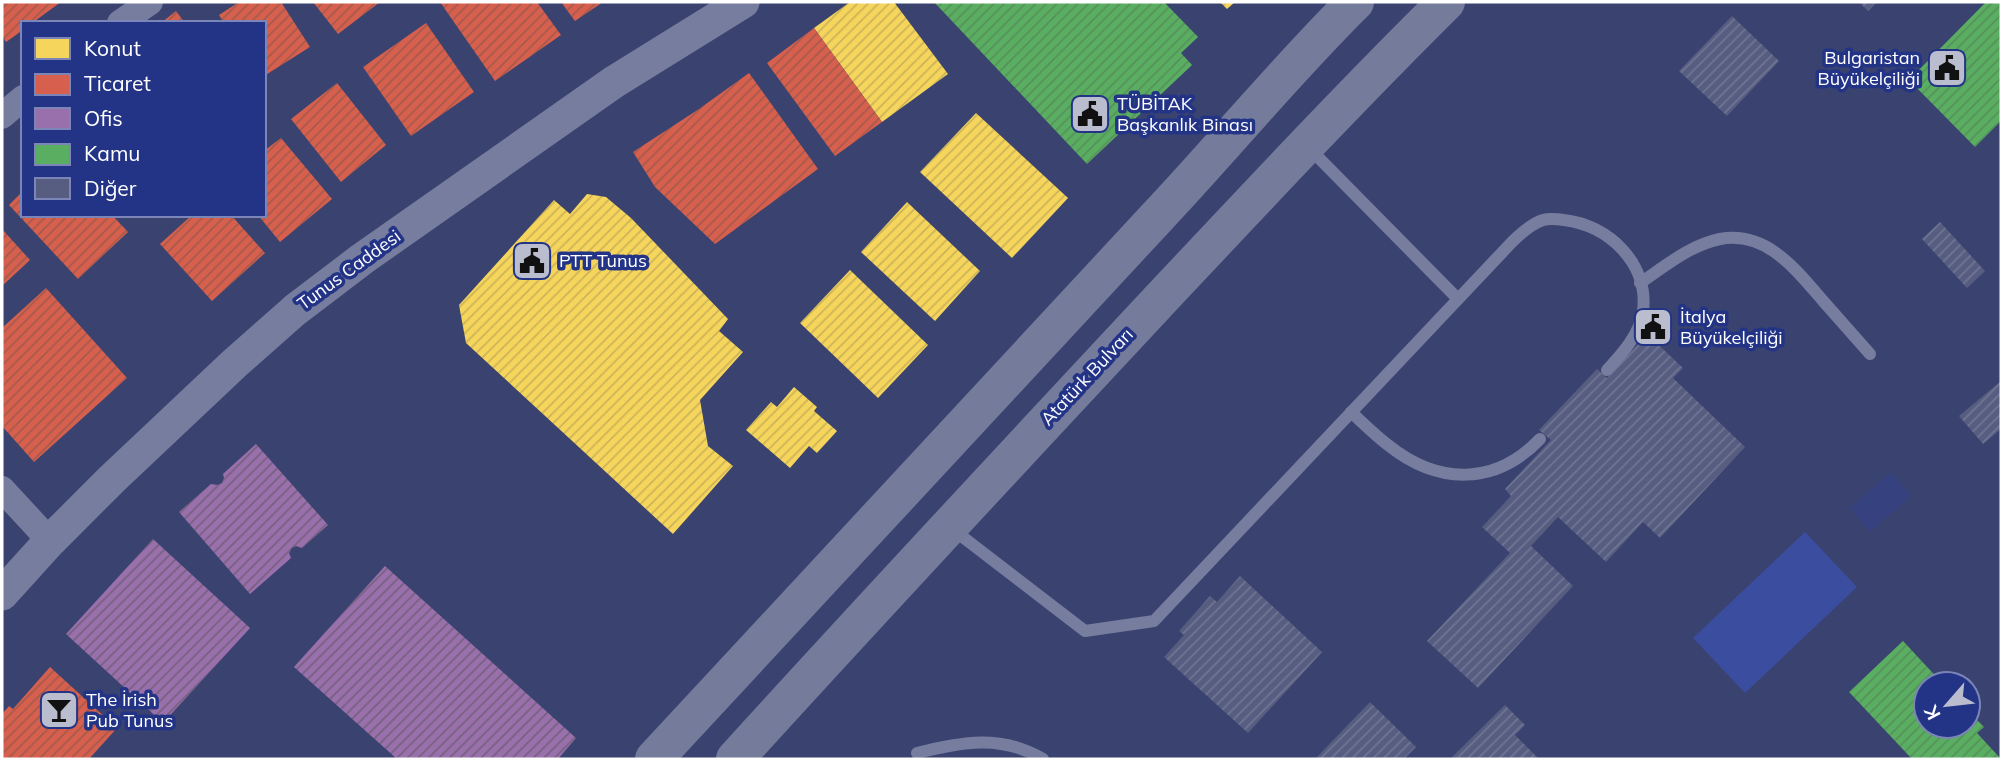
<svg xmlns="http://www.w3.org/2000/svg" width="2003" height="761" font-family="Mulish,sans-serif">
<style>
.green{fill:#3a4d9f}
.water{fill:#35427f}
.homes{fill:url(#homes-hatch)}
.shops{fill:url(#shops-hatch)}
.offices{fill:url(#offices-hatch)}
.public{fill:url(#public-hatch)}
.building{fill:url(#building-hatch)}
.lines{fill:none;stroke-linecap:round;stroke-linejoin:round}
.service{stroke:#767d9e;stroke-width:12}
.minor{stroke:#767d9e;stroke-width:26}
.tertiary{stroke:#767d9e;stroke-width:33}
.primary{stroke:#757b9b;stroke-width:38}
.labels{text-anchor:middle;stroke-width:7;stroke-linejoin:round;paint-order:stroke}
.poi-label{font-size:18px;fill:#fff;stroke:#233487;text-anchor:start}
.street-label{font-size:18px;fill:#fff;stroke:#233487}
</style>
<defs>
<pattern id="homes-hatch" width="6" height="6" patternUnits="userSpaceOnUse" patternTransform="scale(1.75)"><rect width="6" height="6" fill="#f6d55c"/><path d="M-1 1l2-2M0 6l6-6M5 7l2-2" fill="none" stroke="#ccb358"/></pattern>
<pattern id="shops-hatch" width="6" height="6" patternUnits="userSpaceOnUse" patternTransform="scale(1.75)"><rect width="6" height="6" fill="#d6604d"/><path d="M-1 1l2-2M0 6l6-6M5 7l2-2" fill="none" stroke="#a6594d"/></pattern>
<pattern id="offices-hatch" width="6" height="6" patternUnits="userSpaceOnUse" patternTransform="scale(1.75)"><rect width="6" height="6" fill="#9970ab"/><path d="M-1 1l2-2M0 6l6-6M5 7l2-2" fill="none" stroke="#766080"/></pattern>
<pattern id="public-hatch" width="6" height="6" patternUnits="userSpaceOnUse" patternTransform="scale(1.75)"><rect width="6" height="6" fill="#5aae61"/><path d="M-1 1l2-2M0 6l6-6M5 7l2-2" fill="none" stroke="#56915b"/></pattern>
<pattern id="building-hatch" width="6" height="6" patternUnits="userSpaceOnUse" patternTransform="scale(1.75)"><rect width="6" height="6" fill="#565d80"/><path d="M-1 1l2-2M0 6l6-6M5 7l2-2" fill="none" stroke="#6f7593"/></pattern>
</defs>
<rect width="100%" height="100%" fill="#3a4370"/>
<!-- green -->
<polygon class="green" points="1805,532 1857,587 1745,693 1693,638"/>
<!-- water -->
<polygon class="water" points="1891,472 1911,496 1870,532 1850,508"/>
<!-- homes -->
<g class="homes">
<polygon points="850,2 894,2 948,74 882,122 814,28"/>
<polygon points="1220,2 1235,2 1227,9"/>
<polygon points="976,113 1068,198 1012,258 920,172"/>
<polygon points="587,194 606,197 631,218 728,319 719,331 743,352 700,400 708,446 733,466 673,534 466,343 459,305 554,200 570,214"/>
<polygon points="907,202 980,271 935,321 861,252"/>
<polygon points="850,270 928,345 878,398 800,323"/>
<polygon points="794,387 817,407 814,411 837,431 817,453 809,446 790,468 746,430 771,402 777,407"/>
</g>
<!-- shops -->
<g class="shops">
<polygon points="2,2 61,2 32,23 23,23 23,30 6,42 2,35"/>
<polygon points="239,2 281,2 310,47 264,76 264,23 224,23 219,15"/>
<polygon points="313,2 380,2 338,34"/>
<polygon points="440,2 537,2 561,35 495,81"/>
<polygon points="561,2 603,2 575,21"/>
<polygon points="176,11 185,23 161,23"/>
<polygon points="426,23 474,92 411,136 363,67"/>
<polygon points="814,28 882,122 835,156 767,63"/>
<polygon points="749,73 818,169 715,244 655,187 633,152 699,109"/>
<polygon points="337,83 386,145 341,182 291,119"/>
<polygon points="281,138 332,199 280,242 258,215 264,215 264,151"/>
<polygon points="23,191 23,215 112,215 128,232 78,279 9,205"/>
<polygon points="192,215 231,215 265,253 212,301 160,244"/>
<polygon points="2,229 30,260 2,286"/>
<polygon points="46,288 127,378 34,462 2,426 2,328"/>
<polygon points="50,667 117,728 89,759 2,759 2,714 9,706 13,709"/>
</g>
<!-- offices -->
<g class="offices">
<polygon points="256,444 328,525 302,548 296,546 292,548 289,553 291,558 250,594 179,512 211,484 217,485 222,483 224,478 223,474"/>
<polygon points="153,539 250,628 163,723 66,634"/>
<polygon points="385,566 576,738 558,759 397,759 294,667"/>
</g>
<!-- public -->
<g class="public">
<polygon points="934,2 1164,2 1198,37 1181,53 1192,65 1087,164"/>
<polygon points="1986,2 2001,2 2001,121 1975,147 1909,80"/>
<polygon points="1903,641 1943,684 1926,684 1926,726 1968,726 1968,711 1984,727 1977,733 2001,759 1912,759 1849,692"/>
</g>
<!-- building -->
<g class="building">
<polygon points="1859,2 1877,2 1868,11"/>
<polygon points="1732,16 1779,61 1727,116 1679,71"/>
<polygon points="1940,222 1985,271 1967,288 1922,239"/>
<polygon points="1647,334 1683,368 1673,378 1745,447 1660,538 1643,522 1606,562 1558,517 1531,546 1573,586 1478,688 1427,641 1510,553 1482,527 1511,496 1505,489 1551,440 1539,430 1597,369 1607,378"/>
<polygon points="2001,381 2001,429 1983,444 1959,416"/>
<polygon points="1240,576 1322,652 1248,733 1164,657 1184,635 1179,631 1210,596 1217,602"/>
<polygon points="1370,702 1416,747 1404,759 1315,759"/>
<polygon points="1505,705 1525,725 1515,735 1539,759 1450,759"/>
</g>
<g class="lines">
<!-- service -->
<g class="service">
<polyline points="1308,147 1458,299"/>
<path d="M1640,283C1664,267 1690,245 1720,239C1767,230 1797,271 1824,302C1839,319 1855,337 1870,354"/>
<path d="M1351,412C1363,423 1375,435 1388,445C1438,485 1495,486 1540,439"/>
<path d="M951,528L1085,631L1154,621L1512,242C1521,233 1531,224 1543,220C1550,218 1557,219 1564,220C1609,225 1649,264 1643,311C1640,334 1622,354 1607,370"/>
<path d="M917,753C961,742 1001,734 1043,759"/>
</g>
<!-- minor -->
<g class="minor">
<polyline points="120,23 150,2"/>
<polyline points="2,116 23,98"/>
<polyline points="2,489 50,541"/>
</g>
<!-- tertiary -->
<polyline class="tertiary" points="2,594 50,541 112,479 235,363 295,310 362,259 614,82 743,2"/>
<!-- primary -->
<g class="primary">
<path d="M654,759C822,577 990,396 1158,216C1225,145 1286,70 1355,2"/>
<path d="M735,759C874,606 1015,455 1156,304C1252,202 1347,100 1446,2"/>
</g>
</g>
<!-- icons -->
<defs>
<g id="civic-square" transform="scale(2.0125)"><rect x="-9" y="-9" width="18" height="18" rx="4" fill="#babdcd" stroke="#233487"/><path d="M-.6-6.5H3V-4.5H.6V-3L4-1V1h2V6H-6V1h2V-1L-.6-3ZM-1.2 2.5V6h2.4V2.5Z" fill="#111"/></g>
<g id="bar-square" transform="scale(2.0125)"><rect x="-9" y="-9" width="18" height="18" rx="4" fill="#babdcd" stroke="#233487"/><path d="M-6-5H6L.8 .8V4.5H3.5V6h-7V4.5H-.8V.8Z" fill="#111"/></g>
</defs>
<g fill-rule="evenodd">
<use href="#civic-square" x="1947" y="68"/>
<use href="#civic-square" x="1090" y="114"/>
<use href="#civic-square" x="532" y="261"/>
<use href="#civic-square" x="1653" y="327"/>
<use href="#bar-square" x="59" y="710"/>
</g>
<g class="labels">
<!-- poi labels -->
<g class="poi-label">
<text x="1920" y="64" text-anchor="end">Bulgaristan<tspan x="1920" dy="21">Büyükelçiliği</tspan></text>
<text x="1117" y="110">TÜBİTAK<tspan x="1117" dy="21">Başkanlık Binası</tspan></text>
<text x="559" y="267">PTT Tunus</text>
<text x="1680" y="323">İtalya<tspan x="1680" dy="21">Büyükelçiliği</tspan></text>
<text x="86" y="706">The İrish<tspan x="86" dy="21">Pub Tunus</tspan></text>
</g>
<!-- street labels -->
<g class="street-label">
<text transform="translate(349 270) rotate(-36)" y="6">Tunus Caddesi</text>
<text transform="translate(1087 377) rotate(-47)" y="6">Atatürk Bulvarı</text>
</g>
</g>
<!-- border -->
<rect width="2003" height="761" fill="none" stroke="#ffffff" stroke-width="7"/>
<!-- legend -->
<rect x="21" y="21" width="245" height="196" fill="#233487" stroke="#7b85b7" stroke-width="2"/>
<rect x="35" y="38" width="35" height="21" fill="#f6d55c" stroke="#7b85b7" stroke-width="2"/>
<text x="84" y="56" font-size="21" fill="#ffffff">Konut</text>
<rect x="35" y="74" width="35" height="21" fill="#d6604d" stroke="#7b85b7" stroke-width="2"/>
<text x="84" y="91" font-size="21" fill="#ffffff">Ticaret</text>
<rect x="35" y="108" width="35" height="21" fill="#9970ab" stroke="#7b85b7" stroke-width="2"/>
<text x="84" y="126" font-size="21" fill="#ffffff">Ofis</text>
<rect x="35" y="144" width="35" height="21" fill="#5aae61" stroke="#7b85b7" stroke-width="2"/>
<text x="84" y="161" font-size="21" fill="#ffffff">Kamu</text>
<rect x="35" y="178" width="35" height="21" fill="#565d80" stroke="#7b85b7" stroke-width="2"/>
<text x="84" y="196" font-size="21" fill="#ffffff">Diğer</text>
<!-- north arrow -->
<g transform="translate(1947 705) rotate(242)"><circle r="33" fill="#233487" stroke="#7b85b7" stroke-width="2"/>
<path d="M0-5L12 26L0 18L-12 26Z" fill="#babdcd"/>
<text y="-10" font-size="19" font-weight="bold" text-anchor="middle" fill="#ffffff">K</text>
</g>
</svg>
